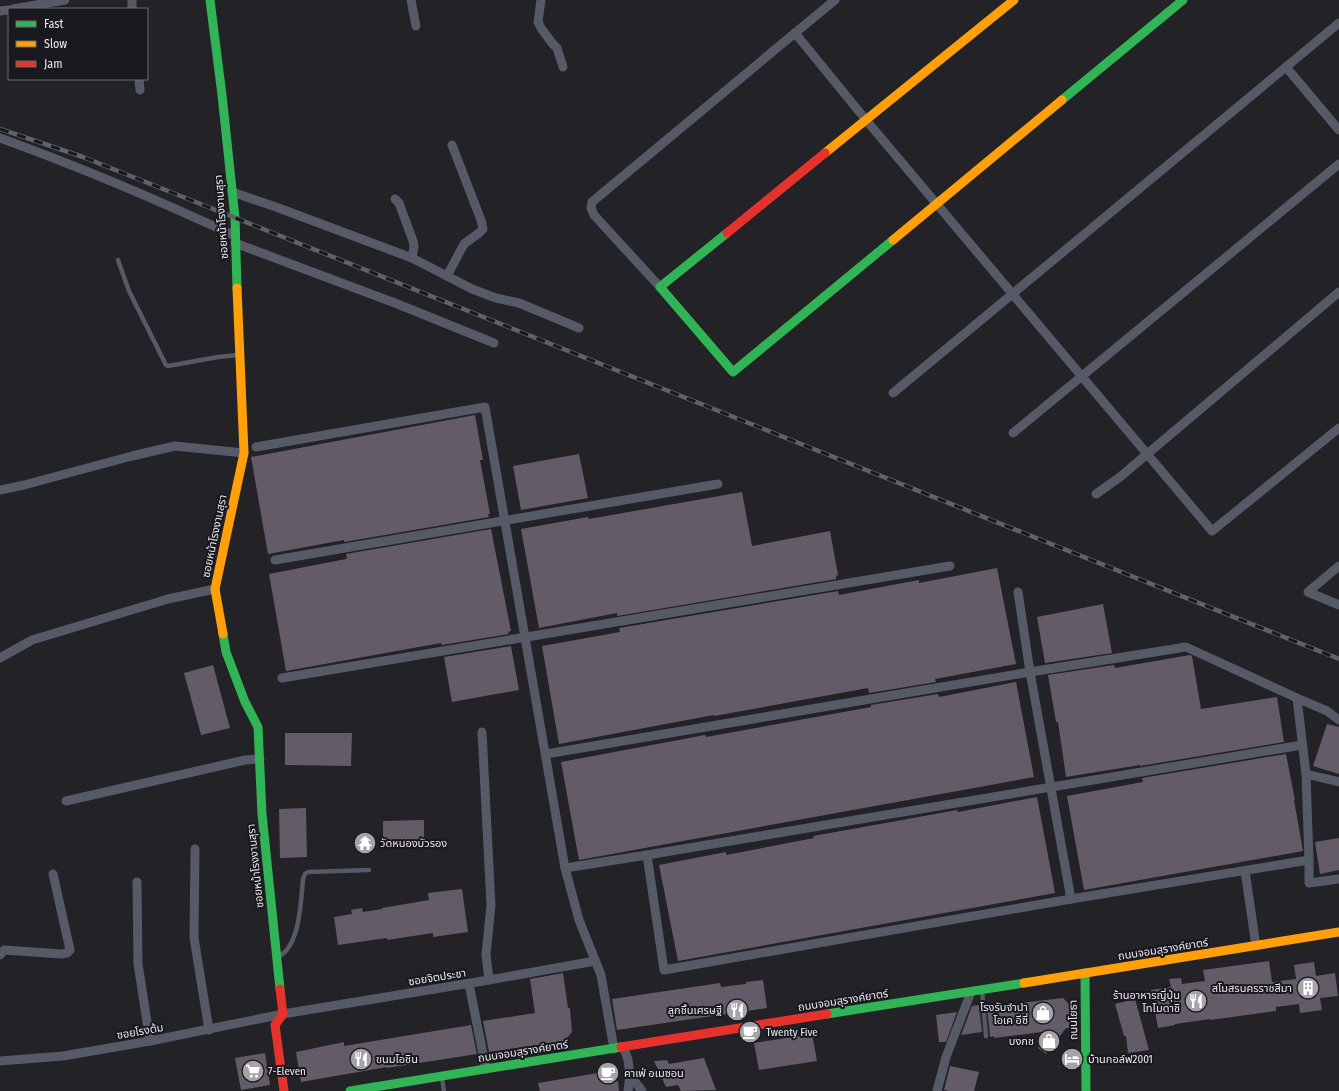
<svg xmlns="http://www.w3.org/2000/svg" width="1339" height="1091" font-family="'Fira Sans Condensed','Noto Sans Thai',sans-serif">
<style>
.building{fill:#635b68}
.lines{fill:none;stroke-linecap:round;stroke-linejoin:round}
.lane{stroke:#555a66;stroke-width:4.5}
.street{stroke:#555a66;stroke-width:9}
.fast{stroke:#30b455;stroke-width:9}
.slow{stroke:#ff9f0a;stroke-width:9}
.jam{stroke:#e5322d;stroke-width:9}
.rail-casing{stroke:#5e6269;stroke-width:4.5}
.rail{stroke:#18181e;stroke-width:3;stroke-dasharray:9;stroke-linecap:butt}
.labels{text-anchor:middle;stroke-width:4;stroke-linejoin:round;paint-order:stroke}
.street-label{font-size:11px;fill:#e9e9ee;stroke:#18181e}
.poi-label{font-size:11px;fill:#e9e9ee;stroke:#18181e;text-anchor:start}
</style>
<rect width="100%" height="100%" fill="#222227"/>
<!-- building -->
<g class="building">
<polygon points="475,415 483,460 480,460 490,514 488,514 489,517 344,542 344,540 268,554 251,457"/>
<polygon points="579,454 588,498 521,510 513,466"/>
<polygon points="742,492 752,546 830,531 838,575 836,576 836,579 617,616 617,613 539,628 521,529 588,517 589,519"/>
<polygon points="491,529 511,631 508,632 509,634 442,645 441,643 286,671 269,574 346,559 347,559 346,554"/>
<polygon points="997,568 1016,664 935,679 936,682 869,693 868,688 714,716 714,715 559,744 542,646 620,632 619,628 838,591 839,595 919,580 919,583"/>
<polygon points="1103,604 1112,653 1045,663 1037,617"/>
<polygon points="511,646 519,690 452,702 444,657"/>
<polygon points="1190,655 1192,656 1201,709 1277,697 1284,742 1140,766 1140,765 1066,777 1058,722 1056,722 1048,675 1114,665 1115,668"/>
<polygon points="213,665 230,728 201,735 184,673"/>
<polygon points="1016,682 1034,777 579,860 561,762 705,735 706,737 871,707 871,705 938,694 939,697"/>
<polygon points="1327,724 1339,727 1339,774 1313,766"/>
<polygon points="285,733 352,733 351,766 285,765"/>
<polygon points="1286,754 1295,800 1294,800 1303,851 1084,890 1067,796 1143,782 1142,778"/>
<polygon points="1037,797 1055,893 678,961 659,865 726,852 726,855 814,838 813,836 880,824 957,810 958,812"/>
<polygon points="306,808 307,857 280,858 279,809"/>
<polygon points="424,820 424,840 383,840 383,821"/>
<polygon points="1339,838 1339,870 1320,874 1315,842"/>
<polygon points="462,889 468,932 433,937 433,933 387,940 387,938 338,945 334,917 352,914 351,910 362,908 363,912 382,909 382,908 429,900 428,893"/>
<polygon points="1269,961 1272,982 1296,979 1294,965 1314,962 1316,976 1335,973 1338,996 1320,998 1322,1010 1300,1013 1299,1004 1276,1007 1276,1011 1210,1020 1210,1019 1175,1024 1175,1025 1158,1028 1151,990 1171,987 1169,979 1181,978 1182,984 1205,981 1203,970"/>
<polygon points="563,973 568,1008 570,1008 572,1032 564,1041 489,1052 483,1021 535,1013 530,979"/>
<polygon points="763,980 767,1008 617,1030 612,999 720,983 721,987 746,984 746,982"/>
<polygon points="1063,998 1070,1005 1070,1028 1066,1028 1046,1054 1038,1048 1050,1031 994,1038 994,1036 990,1037 987,1007"/>
<polygon points="1135,999 1149,1050 1128,1053 1126,1036 1124,1036 1115,1004"/>
<polygon points="979,1005 982,1032 961,1035 972,1006"/>
<polygon points="957,1012 946,1042 939,1042 936,1015"/>
<polygon points="471,1025 477,1054 387,1068 387,1067 301,1082 296,1052 344,1042 344,1046"/>
<polygon points="812,1034 817,1061 759,1070 754,1043"/>
<polygon points="265,1053 270,1085 241,1090 235,1058"/>
<polygon points="704,1058 716,1090 681,1091 678,1085 666,1087 654,1061 667,1060 669,1064"/>
<polygon points="950,1066 979,1072 974,1091 949,1091 944,1090"/>
<polygon points="604,1072 605,1082 618,1081 619,1091 540,1091 538,1083"/>
</g>
<g class="lines">
<!-- lane -->
<g class="lane">
<polyline points="118,260 129,291 166,365 168,366 218,357 239,355"/>
<path d="M277,957C300,949 301,900 303,879L305,874L308,872L369,870"/>
<polyline points="982,990 986,1036"/>
<polyline points="442,1078 444,1091"/>
</g>
<!-- street -->
<g class="street">
<polyline points="132,0 132,9"/>
<polyline points="411,0 416,26"/>
<polyline points="541,0 538,22 541,28 552,43 557,48 563,67"/>
<polyline points="835,0 795,33 866,120 1212,531 1339,428"/>
<polyline points="13,9 65,0"/>
<polyline points="0,11 9,10"/>
<polyline points="1286,67 1339,130"/>
<polyline points="139,79 140,90"/>
<path d="M0,138C80,167 158,200 235,236"/>
<polyline points="232,192 276,207 412,258 414,247 413,241 399,203 395,199"/>
<polyline points="235,243 395,303 494,343"/>
<polyline points="412,258 447,276 464,244 479,233 483,229 481,220 452,145"/>
<polyline points="447,276 472,289 496,298 519,303 579,328"/>
<polyline points="660,287 594,215 591,208 592,202 795,33"/>
<polyline points="893,393 1339,23"/>
<polyline points="1013,433 1339,164"/>
<polyline points="256,447 485,407 565,868 579,920 601,975 614,1049"/>
<polyline points="0,490 24,485 132,456 175,446 244,453"/>
<polyline points="1096,494 1120,477 1339,292"/>
<polyline points="275,560 718,484"/>
<polyline points="1339,566 1308,592 1339,605"/>
<polyline points="1018,592 1030,672 1071,899"/>
<polyline points="0,658 32,640 168,599 215,589"/>
<polyline points="282,678 950,566"/>
<polyline points="1297,698 1306,774 1309,860"/>
<polyline points="482,732 491,905 486,955 489,980"/>
<polyline points="546,754 1030,672 1186,647 1297,698 1327,711 1339,720"/>
<polyline points="1306,774 1339,782"/>
<polyline points="66,801 245,760 260,759"/>
<polyline points="195,849 194,938 209,1030"/>
<polyline points="647,855 664,970 1071,899 1309,860 1309,883 1339,879"/>
<polyline points="565,868 647,855 1302,745"/>
<polyline points="1245,871 1256,946"/>
<polyline points="137,882 138,964 150,1041"/>
<polyline points="0,955 4,950 62,954 67,953 70,950 53,874"/>
<polyline points="469,984 486,1069"/>
<polyline points="624,1048 628,1060 630,1075 642,1091"/>
<polyline points="0,1061 63,1056 150,1041 283,1014 489,980 595,961"/>
<polyline points="628,1091 630,1075"/>
<polyline points="937,1091 946,1057 971,992"/>
</g>
<!-- fast -->
<g class="fast">
<polyline points="210,0 222,95 235,218 237,288"/>
<polyline points="1062,100 1183,0"/>
<polyline points="727,233 660,287 733,372 893,240"/>
<polyline points="223,634 226,652 245,702 258,727 262,814 280,989"/>
<polyline points="1085,973 1086,1091"/>
<polyline points="827,1014 1024,983"/>
<polyline points="350,1091 621,1047"/>
</g>
<!-- slow -->
<g class="slow">
<polyline points="825,153 1014,0"/>
<polyline points="893,240 1062,100"/>
<polyline points="223,634 215,589 244,453 237,288"/>
<polyline points="1024,983 1339,932"/>
</g>
<!-- jam -->
<g class="jam">
<polyline points="727,233 825,153"/>
<polyline points="280,989 283,1014 275,1025 284,1091"/>
<polyline points="621,1047 827,1014"/>
</g>
<!-- rail casing -->
<g class="rail-casing">
<polyline id="rail" points="0,129 83,157 1339,659"/>
</g>
<!-- rail -->
<use href="#rail" class="rail"/>
</g>
<!-- icons -->
<defs>
<g id="temple-disc" transform="scale(1.15)"><circle r="9.5" fill="#a3a3a8" stroke="#18181e"/><path d="M0-6L5-2H3V0L6.5 2.5H4V6H1.5V3h-3V6H-4V2.5H-6.5L-3 0V-2H-5Z" fill="#fff"/></g>
<g id="building-disc" transform="scale(1.15)"><circle r="9.5" fill="#a3a3a8" stroke="#18181e"/><path d="M-4-6H4V6H1V3H-1V6H-4ZM-2.5-4.3h1.7v1.8h-1.7ZM.8-4.3h1.7v1.8H.8ZM-2.5-1h1.7V.8h-1.7ZM.8-1h1.7V.8H.8Z" fill="#fff"/></g>
<g id="restaurant-disc" transform="scale(1.15)"><circle r="9.5" fill="#a3a3a8" stroke="#18181e"/><path d="M-5-6h1v4h1v-4h1v4h1v-4h1v5L-1.5 .5V6h-2V.5L-5-1ZM5-6V6H3V1.5H1.5Q1.5-4 5-6Z" fill="#fff"/></g>
<g id="shop-disc" transform="scale(1.15)"><circle r="9.5" fill="#a3a3a8" stroke="#18181e"/><path d="M-5-2.5h2.3a2.7 3.5 0 0 1 5.4 0H5L5.5 6h-11ZM-1.5-2.5h3a1.5 2.3 0 0 0-3 0Z" fill="#fff"/></g>
<g id="cafe-disc" transform="scale(1.15)"><circle r="9.5" fill="#a3a3a8" stroke="#18181e"/><path d="M-5.5-4.5H6V0H3Q3 3.5 0 3.5H-2.5Q-5.5 3.5-5.5 0ZM3-3.2v2h1.7v-2ZM-6 4.5H4V6H-6Z" fill="#fff"/></g>
<g id="hotel-disc" transform="scale(1.15)"><circle r="9.5" fill="#a3a3a8" stroke="#18181e"/><path d="M-6-4.5h1.5V1H6V5H4.5V3h-9V5H-6ZM-4 0a1.8 1.8 0 1 1 3.6 0ZM.5 0V-2.5h3Q6-2.5 6 0Z" fill="#fff"/></g>
<g id="supermarket-disc" transform="scale(1.15)"><circle r="9.5" fill="#a3a3a8" stroke="#18181e"/><path d="M-6-5.5h2.5l.6 2H6L4.5 2H-2.5L-4.4-4H-6ZM-1.5 3.2a1.3 1.3 0 1 0 .1 0ZM3 3.2a1.3 1.3 0 1 0 .1 0Z" fill="#fff"/></g>
</defs>
<g fill-rule="evenodd">
<use href="#temple-disc" x="365" y="843"/>
<use href="#building-disc" x="1308" y="988"/>
<use href="#restaurant-disc" x="1196" y="1001"/>
<use href="#restaurant-disc" x="737" y="1010"/>
<use href="#shop-disc" x="1043" y="1013"/>
<use href="#cafe-disc" x="750" y="1032"/>
<use href="#shop-disc" x="1049" y="1041"/>
<use href="#restaurant-disc" x="361" y="1059"/>
<use href="#hotel-disc" x="1072" y="1059"/>
<use href="#supermarket-disc" x="253" y="1071"/>
<use href="#cafe-disc" x="608" y="1073"/>
</g>
<g class="labels">
<!-- street labels -->
<g class="street-label">
<text transform="translate(221 217) rotate(-94)" y="4">ซอยหน้าโรงงานสุรา</text>
<text transform="translate(214 536) rotate(-78)" y="4">ซอยหน้าโรงงานสุรา</text>
<text transform="translate(255 866) rotate(-96)" y="4">ซอยหน้าโรงงานสุรา</text>
<text transform="translate(1163 949) rotate(-9)" y="4">ถนนจอมสุรางค์ยาตร์</text>
<text transform="translate(437 977) rotate(-9)" y="4">ซอยจิตประชา</text>
<text transform="translate(843 1000) rotate(-9)" y="4">ถนนจอมสุรางค์ยาตร์</text>
<text transform="translate(1073 1020) rotate(-91)" y="4">ถนนโยธา</text>
<text transform="translate(140 1031) rotate(-10)" y="4">ซอยโรงต้ม</text>
<text transform="translate(523 1051) rotate(-9)" y="4">ถนนจอมสุรางค์ยาตร์</text>
</g>
<!-- poi labels -->
<g class="poi-label">
<text x="380" y="847">วัดหนองบัวรอง</text>
<text x="1292" y="992" text-anchor="end">สโมสรนครราชสีมา</text>
<text x="1180" y="999" text-anchor="end">ร้านอาหารญี่ปุ่น<tspan x="1180" dy="13">โทโมดาชิ</tspan></text>
<text x="1028" y="1011" text-anchor="end">โรงรับจำนำ<tspan x="1028" dy="13">โอเค อีซี่</tspan></text>
<text x="722" y="1014" text-anchor="end">ลูกชิ้นเศรษฐี</text>
<text x="766" y="1036">Twenty Five</text>
<text x="1034" y="1045" text-anchor="end">บงกช</text>
<text x="376" y="1063">ขนมโอชิน</text>
<text x="1088" y="1063">บ้านกอล์ฟ2001</text>
<text x="268" y="1075">7-Eleven</text>
<text x="624" y="1077">คาเฟ่ อเมซอน</text>
</g>
</g>
<!-- legend -->
<rect x="8" y="8" width="140" height="72" fill="#18181e" stroke="#6c6c71"/>
<rect x="16" y="21" width="20" height="6" fill="#30b455" stroke="#6c6c71"/>
<text x="44" y="28" font-size="12" fill="#e9e9ee">Fast</text>
<rect x="16" y="41" width="20" height="6" fill="#ff9f0a" stroke="#6c6c71"/>
<text x="44" y="48" font-size="12" fill="#e9e9ee">Slow</text>
<rect x="16" y="61" width="20" height="6" fill="#e5322d" stroke="#6c6c71"/>
<text x="44" y="68" font-size="12" fill="#e9e9ee">Jam</text>
</svg>
